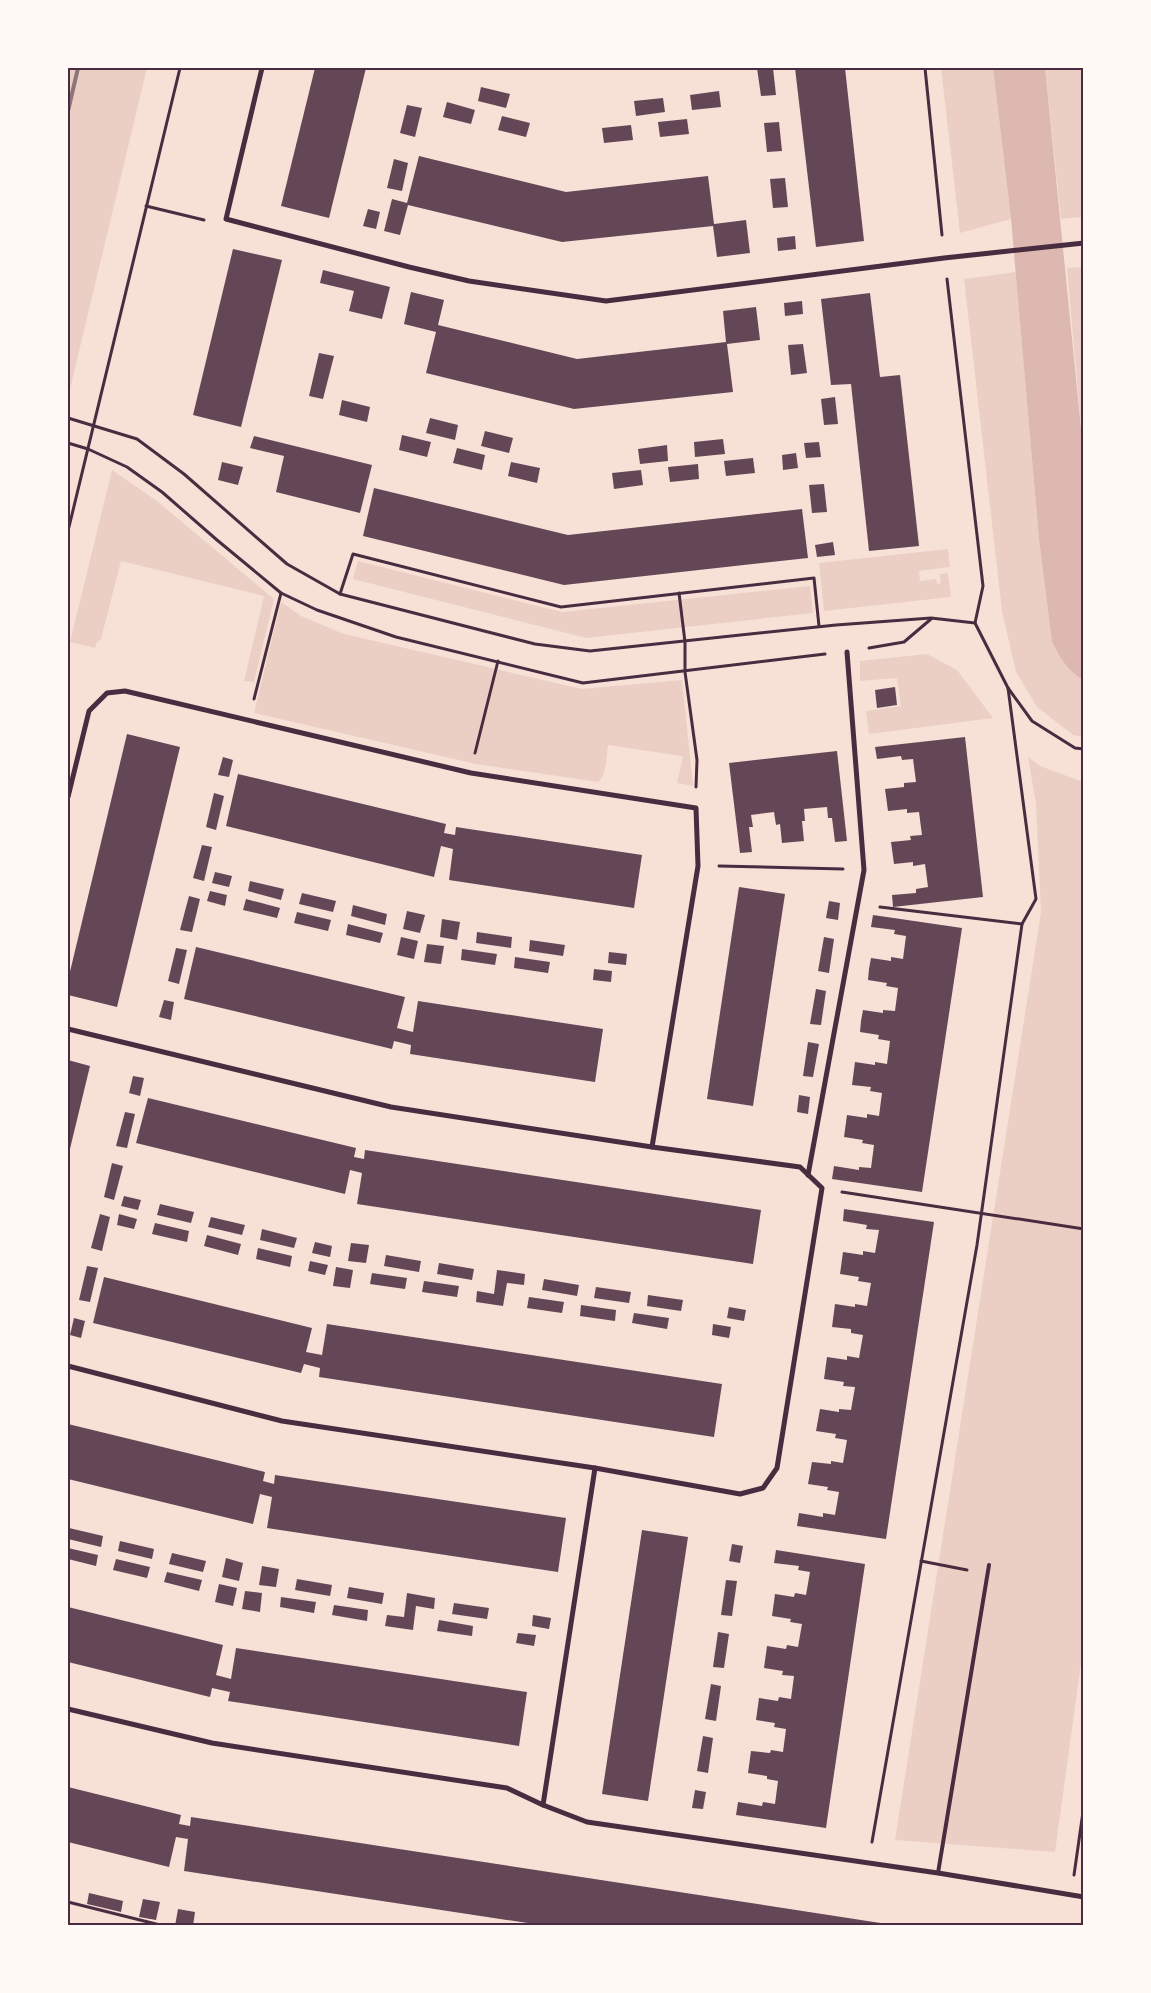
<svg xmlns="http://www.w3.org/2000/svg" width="1151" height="1993" font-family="'Exo 2',sans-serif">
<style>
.green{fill:#ebcfc5}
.water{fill:#dcb8b0}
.building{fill:#644757}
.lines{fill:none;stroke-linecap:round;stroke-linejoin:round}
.path{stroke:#4a2c40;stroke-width:3}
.service{stroke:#4a2c40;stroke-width:4}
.minor{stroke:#4a2c40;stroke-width:5}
.rail{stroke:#8f747c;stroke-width:4}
.neatline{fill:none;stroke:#4a2c40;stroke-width:2}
</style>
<rect width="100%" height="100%" fill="#f7e1d7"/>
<!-- green -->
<g class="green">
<polygon points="68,68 147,68 70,389 68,389"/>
<polygon points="941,68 993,68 1011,219 960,233"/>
<polygon points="1045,68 1083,68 1083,217 1061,219"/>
<polygon points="1083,267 1083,449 1067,268"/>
<path d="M1016,272L1039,539L1052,642C1059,657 1069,672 1083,680V737L1073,735L1037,707L1016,672L1002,611L964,279Z"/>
<polygon points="112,470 157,501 274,599 254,682 244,681 264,596 121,561 101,639 97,642 95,648 70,642"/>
<polygon points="948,549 950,567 919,571 920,581 936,579 937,584 941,583 940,574 948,573 951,597 824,611 819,563"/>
<polygon points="358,561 562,612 810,586 813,613 586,638 353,579"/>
<path d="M281,602L301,616L344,634L582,689L682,680L693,786L677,783L683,757L681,756L608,745C606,757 607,774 598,782L476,764L254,713Z"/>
<polygon points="927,654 957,670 993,718 869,734 866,711 901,706 897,678 860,681 860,661"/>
<polygon points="1028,757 1040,766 1083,782 1083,1649 1055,1852 895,1840 1041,912 1036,804"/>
</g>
<!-- water -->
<path class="water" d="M993,68H1045L1083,449V680C1069,672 1059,657 1052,642L1039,539L1011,219Z"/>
<!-- building -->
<g class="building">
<polygon points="315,68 366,68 329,218 281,206"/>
<polygon points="757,68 773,68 776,95 761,96"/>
<polygon points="795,68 845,68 864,241 816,247"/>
<polygon points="481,87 510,94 506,108 478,101"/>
<polygon points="719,91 721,107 692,110 690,95"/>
<polygon points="663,98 665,112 636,116 634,101"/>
<polygon points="447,102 475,110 471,124 443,117"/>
<polygon points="407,105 422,108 415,137 400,133"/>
<polygon points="502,116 530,123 526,137 498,130"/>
<polygon points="687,119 689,134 660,137 658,122"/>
<polygon points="779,122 782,151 767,152 764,123"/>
<polygon points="631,125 633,140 604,143 602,128"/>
<polygon points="419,156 566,192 708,176 714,224 746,220 750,253 717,257 713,226 562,242 408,205 400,235 384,231 392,199 407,203"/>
<polygon points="394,159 408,163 402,191 387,188"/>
<polygon points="785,178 788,207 773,208 770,179"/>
<polygon points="368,209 380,212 376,229 363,226"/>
<polygon points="795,236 796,249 778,251 777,238"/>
<polygon points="233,249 282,260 241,427 193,415"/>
<polygon points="323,270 390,287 382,319 349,311 354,291 320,283"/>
<polygon points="411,292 444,300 438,325 577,359 726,342 723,311 756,307 760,340 727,344 733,392 574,409 426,373 436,332 404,324"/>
<polygon points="870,293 880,377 900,375 919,546 869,551 851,384 831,385 821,299"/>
<polygon points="802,301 803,314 785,316 784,303"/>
<polygon points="803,344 807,373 791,375 788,345"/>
<polygon points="319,353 334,356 323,399 309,396"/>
<polygon points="835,397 838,424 824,425 821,399"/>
<polygon points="342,400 370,407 367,422 339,415"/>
<polygon points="430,418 458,425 455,440 426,433"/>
<polygon points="485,431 513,438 509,453 481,446"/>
<polygon points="402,435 431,442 427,457 399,450"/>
<polygon points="254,436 372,465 360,513 276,492 284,456 250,448"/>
<polygon points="723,439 725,454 695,457 694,442"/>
<polygon points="819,442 821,457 806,458 804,443"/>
<polygon points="667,445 668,461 640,464 638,449"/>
<polygon points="457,448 485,455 482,470 453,463"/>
<polygon points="796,453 798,468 783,470 782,455"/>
<polygon points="753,458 755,473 726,476 724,461"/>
<polygon points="222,462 243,467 238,485 218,480"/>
<polygon points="511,462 540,468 537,483 508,476"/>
<polygon points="698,464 699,479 670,482 668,467"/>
<polygon points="641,470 643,485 614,489 612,473"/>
<polygon points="824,484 827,512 812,513 809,485"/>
<polygon points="374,488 568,535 802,509 808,558 564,585 363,536"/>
<polygon points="833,542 835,555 817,557 815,545"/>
<polygon points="895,687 897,705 877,708 875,690"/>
<polygon points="127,734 180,747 117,1007 68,995 68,980"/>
<polygon points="965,737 983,897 893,907 892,895 916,893 916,889 928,887 925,864 913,866 913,862 894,864 891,842 911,840 910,836 922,835 919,812 907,813 907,809 888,811 885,789 904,787 904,783 916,782 913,759 902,760 901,756 877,759 875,747"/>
<polygon points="837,751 847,841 835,842 832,818 828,818 827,807 804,809 805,821 802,821 804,841 782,843 780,824 776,825 774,812 751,815 753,827 749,827 752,852 740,853 729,763"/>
<polygon points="223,757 233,760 229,777 218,775"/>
<polygon points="238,774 446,824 444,833 455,835 456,827 642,855 634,908 449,880 453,849 441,846 434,877 226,826"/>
<polygon points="214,793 224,796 216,830 206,827"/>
<polygon points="202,845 212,847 204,881 193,878"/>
<polygon points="215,872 232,876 229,887 212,883"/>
<polygon points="250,881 284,889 281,900 248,891"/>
<polygon points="739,887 785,894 753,1106 707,1099"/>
<polygon points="210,891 227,895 225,906 207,901"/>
<polygon points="302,893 336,901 333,912 299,904"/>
<polygon points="189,896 200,899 192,932 180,930"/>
<polygon points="246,899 280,908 277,918 243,910"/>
<polygon points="829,901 840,903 838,920 826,918"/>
<polygon points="353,905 387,914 385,925 351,916"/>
<polygon points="407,911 425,915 420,933 403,929"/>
<polygon points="297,912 331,920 328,931 294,923"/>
<polygon points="873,915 962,928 922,1192 832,1179 834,1166 859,1170 859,1167 871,1168 874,1145 862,1143 863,1140 844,1137 847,1115 867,1118 867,1114 879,1116 882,1093 870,1091 871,1087 852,1085 855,1062 875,1065 875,1062 887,1064 890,1041 878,1039 879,1035 860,1032 861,1021 863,1010 883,1013 883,1010 895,1011 898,988 886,986 887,983 868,980 869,969 871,958 891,961 891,957 903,959 906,936 894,934 895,930 871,927"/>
<polygon points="442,919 460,922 457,940 440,937"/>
<polygon points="348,924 383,933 380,943 346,935"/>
<polygon points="477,932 512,937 511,948 476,943"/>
<polygon points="401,937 418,941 414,959 397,955"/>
<polygon points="824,937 834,939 829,973 818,971"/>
<polygon points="530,940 565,945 563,956 529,951"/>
<polygon points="427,944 444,946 441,964 424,962"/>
<polygon points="196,947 405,997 397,1028 413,1032 418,1001 603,1029 595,1082 410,1054 411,1045 394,1041 392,1049 184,999"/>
<polygon points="176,948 187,950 179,984 168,981"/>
<polygon points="462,949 497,954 495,965 461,960"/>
<polygon points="609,952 627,954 626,965 608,963"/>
<polygon points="515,957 550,962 548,973 514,968"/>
<polygon points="594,969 612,971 611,982 593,980"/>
<polygon points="816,989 826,991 821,1025 810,1024"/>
<polygon points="164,1000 174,1002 171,1020 159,1017"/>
<polygon points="808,1042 819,1044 813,1077 803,1076"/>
<polygon points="68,1060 90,1066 68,1157"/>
<polygon points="133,1076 144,1078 140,1096 129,1093"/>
<polygon points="799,1095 810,1097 808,1114 797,1112"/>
<polygon points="148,1098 356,1148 354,1157 364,1159 365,1150 761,1210 753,1264 357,1204 362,1173 350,1170 345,1194 136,1143"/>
<polygon points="125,1112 135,1114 127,1148 116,1146"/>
<polygon points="112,1163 123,1166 114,1200 104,1197"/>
<polygon points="124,1196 141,1200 138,1210 121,1206"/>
<polygon points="160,1204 194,1212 191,1223 157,1215"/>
<polygon points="844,1209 934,1222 886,1539 797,1526 799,1513 823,1517 823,1513 835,1515 839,1492 827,1490 828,1487 808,1484 812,1462 831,1464 831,1461 843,1463 847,1440 835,1438 836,1434 816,1431 820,1409 839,1412 839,1409 851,1410 855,1387 843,1386 844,1382 824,1379 827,1357 847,1360 847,1356 859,1358 863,1335 851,1333 851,1329 832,1327 835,1304 855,1307 855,1304 867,1306 871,1283 858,1281 859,1277 840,1274 843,1252 863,1255 863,1251 875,1253 879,1230 866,1229 867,1225 843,1221"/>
<polygon points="100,1214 110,1217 102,1251 91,1248"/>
<polygon points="119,1214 137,1219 134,1229 117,1225"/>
<polygon points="211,1217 245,1225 242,1235 208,1227"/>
<polygon points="155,1223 189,1231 187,1242 152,1234"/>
<polygon points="262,1229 297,1238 294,1248 260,1240"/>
<polygon points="207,1235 241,1244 238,1255 204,1246"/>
<polygon points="315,1242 332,1246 330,1257 312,1253"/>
<polygon points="351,1243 369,1245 366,1263 348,1261"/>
<polygon points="258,1248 292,1256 290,1267 256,1259"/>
<polygon points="386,1255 421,1261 419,1272 384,1266"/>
<polygon points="310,1261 328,1265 325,1275 308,1271"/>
<polygon points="439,1263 474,1269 472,1280 437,1274"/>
<polygon points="87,1266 98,1268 90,1302 79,1300"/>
<polygon points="336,1267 353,1270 350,1288 333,1286"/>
<polygon points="497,1270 525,1274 524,1285 507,1283 503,1306 476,1302 477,1291 494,1294"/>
<polygon points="372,1273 407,1278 405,1289 370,1284"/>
<polygon points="104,1277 312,1328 306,1352 322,1355 327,1324 722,1384 714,1437 319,1377 320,1368 304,1364 301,1373 93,1323"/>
<polygon points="544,1279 579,1285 577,1296 542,1290"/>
<polygon points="424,1281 459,1286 457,1297 422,1292"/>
<polygon points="596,1287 631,1292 629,1303 594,1298"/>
<polygon points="648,1295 683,1300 681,1311 647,1306"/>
<polygon points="529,1297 564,1302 562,1313 527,1308"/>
<polygon points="581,1305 616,1310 615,1321 580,1316"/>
<polygon points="729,1307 746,1310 744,1321 727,1318"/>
<polygon points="634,1313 669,1318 667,1329 632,1323"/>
<polygon points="74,1318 85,1321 81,1338 70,1335"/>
<polygon points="713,1324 731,1327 729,1338 712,1335"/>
<polygon points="68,1424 265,1472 263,1481 274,1484 275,1475 566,1518 558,1572 267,1528 272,1497 260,1494 253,1524 68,1479"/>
<polygon points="69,1528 103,1536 101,1547 68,1539"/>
<polygon points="642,1530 688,1537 648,1801 602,1794"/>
<polygon points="120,1541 154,1549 152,1559 118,1551"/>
<polygon points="732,1544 743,1546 740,1563 729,1561"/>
<polygon points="68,1548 98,1555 96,1566 68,1559"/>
<polygon points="776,1550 865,1564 826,1828 736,1815 738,1802 762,1806 763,1802 775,1804 778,1781 767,1779 767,1776 748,1773 751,1751 770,1753 771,1750 783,1752 786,1729 774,1727 775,1723 756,1720 759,1698 778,1701 779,1697 791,1699 794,1676 782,1675 783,1671 764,1668 767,1646 786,1649 787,1645 798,1647 802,1624 790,1622 791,1619 772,1616 775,1594 794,1597 795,1593 806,1595 810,1572 798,1570 799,1566 774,1563"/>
<polygon points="172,1553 206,1561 203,1572 169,1564"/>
<polygon points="226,1558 243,1563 239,1581 222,1577"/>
<polygon points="116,1559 150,1567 147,1578 113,1570"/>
<polygon points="262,1566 279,1569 276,1587 259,1585"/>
<polygon points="167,1572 202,1580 199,1591 164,1582"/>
<polygon points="297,1579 332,1585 330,1596 295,1590"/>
<polygon points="726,1580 737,1581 732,1616 721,1615"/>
<polygon points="219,1584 237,1588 233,1606 215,1602"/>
<polygon points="349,1587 384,1593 382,1604 347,1598"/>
<polygon points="245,1591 262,1593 260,1612 242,1609"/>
<polygon points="407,1593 435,1598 434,1609 416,1606 413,1630 385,1626 387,1615 404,1617"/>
<polygon points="281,1597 316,1602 314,1613 280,1607"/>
<polygon points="454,1603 489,1608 487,1619 452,1614"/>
<polygon points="334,1605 368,1610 367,1621 332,1615"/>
<polygon points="68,1607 223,1645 216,1675 231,1679 236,1648 527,1692 519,1746 228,1701 230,1692 212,1688 210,1697 68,1662"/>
<polygon points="533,1615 551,1618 549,1629 532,1626"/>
<polygon points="439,1620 473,1626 472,1636 437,1631"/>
<polygon points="718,1632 729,1634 724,1668 713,1667"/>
<polygon points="518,1633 536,1635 534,1646 516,1643"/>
<polygon points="711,1684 721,1686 716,1721 705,1719"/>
<polygon points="703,1736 713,1738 708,1773 697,1771"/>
<polygon points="68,1787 181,1815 179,1824 190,1826 191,1817 900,1926 547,1926 184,1871 188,1839 176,1837 169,1867 68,1842"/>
<polygon points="695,1790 706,1792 703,1809 692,1808"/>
<polygon points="89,1893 123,1901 121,1912 87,1904"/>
<polygon points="143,1899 160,1902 156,1920 139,1917"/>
<polygon points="178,1909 195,1912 193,1926 175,1926"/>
</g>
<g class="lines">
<!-- path -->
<g class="path">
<polyline points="925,68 942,235"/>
<polyline points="146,206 204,220"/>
<polyline points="947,279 983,586 975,623"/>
<polyline points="68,418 137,439 184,474 287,564 340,594 535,644 590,651 836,625 931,618 975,623 1008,688 1032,721 1075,748 1084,749"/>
<polyline points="68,443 88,449 127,467 162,492 217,540 281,593 317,610 396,637 583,683 825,654"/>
<polyline points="68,531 180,68"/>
<polyline points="679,593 685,642 685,672 697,760 696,787"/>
<polyline points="340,594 353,554 561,607 814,578 819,626"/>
<polyline points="869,648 904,642 931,619"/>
<polyline points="254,699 281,593"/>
<polyline points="475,753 498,661"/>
<polyline points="719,866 843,869"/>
<polyline points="880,907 1022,924"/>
<polyline points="842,1192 1084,1229"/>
<polyline points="921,1561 967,1570"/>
<polyline points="872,1842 977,1245 1022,924 1036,899 1008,688"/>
<polyline points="1074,1875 1084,1805"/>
<polyline points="68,1902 164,1926"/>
</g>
<!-- service -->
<polyline class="service" points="938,1873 989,1565"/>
<!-- minor -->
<g class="minor">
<polyline points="262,68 226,219 409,267 469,281 606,301 944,258 1084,243"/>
<polyline points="68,797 89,711 107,693 125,691 471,773 696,808 698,866 652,1147"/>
<polyline points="68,1029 391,1107 652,1147 800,1167 822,1188 777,1468 763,1488 740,1494 595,1468 282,1421 68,1366"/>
<polyline points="808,1175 864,870 847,652"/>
<polyline points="68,1709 212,1743 507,1788 543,1805 587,1822 938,1873 1084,1897"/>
<polyline points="543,1805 595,1468"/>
</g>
<!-- rail -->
<polyline class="rail" points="68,111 78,68"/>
</g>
<!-- border -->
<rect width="1151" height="1993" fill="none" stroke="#fffaf5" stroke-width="138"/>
<rect x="69" y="69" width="1013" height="1855" class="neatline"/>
</svg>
